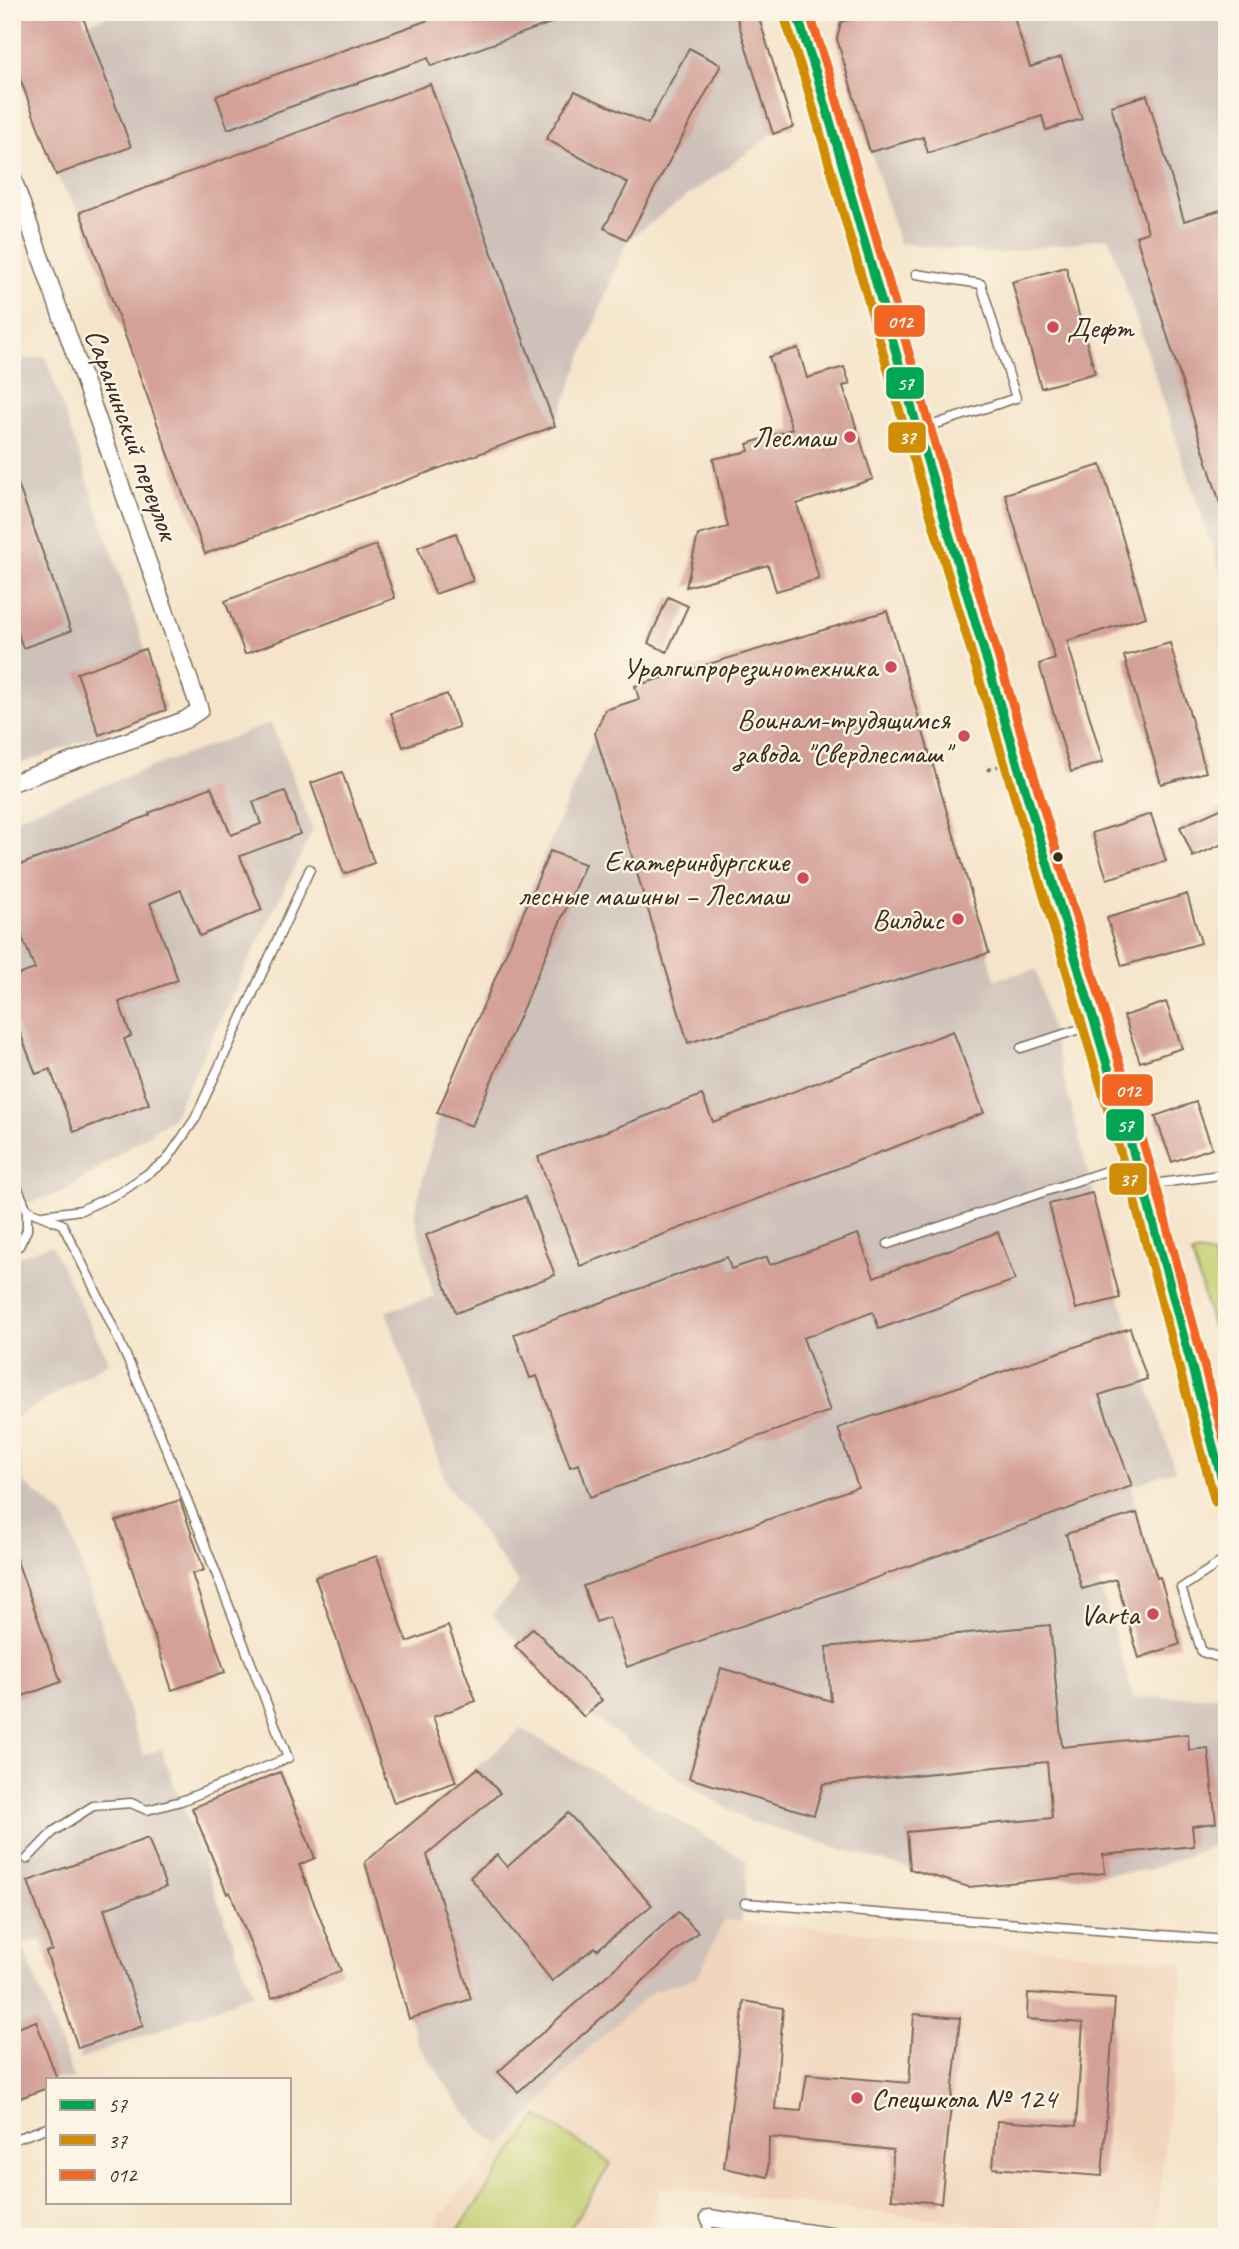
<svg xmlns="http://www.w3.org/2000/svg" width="1239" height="2249" font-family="Caveat,sans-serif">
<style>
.built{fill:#f1d5bc}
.industrial{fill:#cec1b9}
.green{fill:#c1ce70;stroke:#7e7c47;stroke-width:2}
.building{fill:#d4a199}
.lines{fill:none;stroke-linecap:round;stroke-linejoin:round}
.lane-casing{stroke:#7c6b5a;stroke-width:11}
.street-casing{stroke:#7c6b5a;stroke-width:19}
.secondary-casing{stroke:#7c6b5a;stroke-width:26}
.path{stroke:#7c6b5a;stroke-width:3.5;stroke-dasharray:5 5;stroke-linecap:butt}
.lane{stroke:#fff;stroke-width:8}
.street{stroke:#fff;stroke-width:16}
.secondary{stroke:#fff;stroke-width:23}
.bus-1-casing{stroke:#fcf5e5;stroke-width:14}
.bus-2-casing{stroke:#fcf5e5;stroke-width:14}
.bus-3-casing{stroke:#fcf5e5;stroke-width:14}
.bus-1{stroke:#00a651;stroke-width:9}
.bus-2{stroke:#d18d06;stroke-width:9}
.bus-3{stroke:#f26522;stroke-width:9}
.poi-dot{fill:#d1495b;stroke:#fcf5e5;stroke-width:2.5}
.bus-dot{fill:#3b2a1e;stroke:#fcf5e5;stroke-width:2.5}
.labels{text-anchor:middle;stroke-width:5;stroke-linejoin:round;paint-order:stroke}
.poi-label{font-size:30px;fill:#3b2a1e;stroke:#fcf5e5;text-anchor:end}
.street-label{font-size:30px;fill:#3b2a1e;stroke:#fcf5e5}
.line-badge{stroke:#fcf5e5;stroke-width:2.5}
.badge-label{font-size:19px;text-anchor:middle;font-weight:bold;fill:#fff}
</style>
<rect width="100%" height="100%" fill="#fcf5e5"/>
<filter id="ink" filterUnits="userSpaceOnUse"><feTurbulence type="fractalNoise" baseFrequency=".0143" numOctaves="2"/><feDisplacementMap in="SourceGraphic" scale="14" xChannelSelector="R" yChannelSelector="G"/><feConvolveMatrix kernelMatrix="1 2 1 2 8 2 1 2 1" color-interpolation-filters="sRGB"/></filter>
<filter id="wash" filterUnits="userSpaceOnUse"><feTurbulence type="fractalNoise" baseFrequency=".00686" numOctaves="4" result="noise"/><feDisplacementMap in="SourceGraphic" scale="28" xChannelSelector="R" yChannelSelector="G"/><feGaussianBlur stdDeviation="1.57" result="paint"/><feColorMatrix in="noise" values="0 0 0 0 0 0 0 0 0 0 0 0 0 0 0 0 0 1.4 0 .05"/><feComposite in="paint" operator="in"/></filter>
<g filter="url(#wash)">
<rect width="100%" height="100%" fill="#f5e4ca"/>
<!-- built -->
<polygon class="built" points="724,1920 1184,1962 1155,2237 1085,2237 660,2187 653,2237 435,2237 438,2218 588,2049 653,1991 698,1977"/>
<!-- industrial -->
<g class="industrial">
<polygon points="118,12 757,12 773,134 627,240 555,426 205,554 80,213 56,175 12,57 12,52"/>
<polygon points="836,12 1227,12 1227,592 1109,237 997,254 899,243 837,39 841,22"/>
<polygon points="45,356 166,710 12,767 12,361"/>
<polygon points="887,611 995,979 1036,970 1120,1298 1175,1470 1132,1486 1137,1513 1099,1584 1134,1698 1215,1696 1227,1700 1227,1841 1149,1870 969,1887 746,1820 683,1781 579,1707 492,1614 512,1593 519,1583 447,1485 386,1311 434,1297 414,1214 443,1099 605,710 638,699 635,686"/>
<polygon points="271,723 313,830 172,1118 65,1191 12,1208 12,819"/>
<polygon points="51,1245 109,1362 13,1419 23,1482 66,1518 143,1755 161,1749 253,1994 81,2059 42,1940 22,1943 74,2079 47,2079 47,2088 12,2101 12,1259"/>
<polygon points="522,1729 747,1861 745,1903 741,1922 724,1920 698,1977 653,1991 588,2049 501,2146 481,2130 457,2101 417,2042 365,1862"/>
</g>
<!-- green -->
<g class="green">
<polygon points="1201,1252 1212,1255 1225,1299 1213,1303 1218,1315 1227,1312 1227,1357 1221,1358 1192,1254"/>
<polygon points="538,2116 611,2163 565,2237 453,2237"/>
</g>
<g id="blocks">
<!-- building -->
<g class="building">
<polygon points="12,12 81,12 131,147 56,175 12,57"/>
<polygon points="429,12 576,12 576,14 431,66 428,58 228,129 216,96 431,19"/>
<polygon points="735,12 757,12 793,127 773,134"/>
<polygon points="874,12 1012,12 1030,67 1061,57 1082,119 1046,130 1042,116 928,153 923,137 870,152 837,39 841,22"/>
<polygon points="689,48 721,65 627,240 604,228 628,183 546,139 575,91 648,124"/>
<polygon points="430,84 555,426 205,554 80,212"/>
<polygon points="1147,95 1184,221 1227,208 1227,516 1224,516 1136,236 1148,232 1111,106"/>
<polygon points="1066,267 1095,373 1041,388 1012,282"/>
<polygon points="798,348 807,378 844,367 850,384 843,386 873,479 797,504 819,579 776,591 768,565 686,587 698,535 728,527 713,459 749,451 747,444 792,429 769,357"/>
<polygon points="1101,465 1146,617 1067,641 1103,762 1071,772 1039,664 1055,659 1005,494"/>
<polygon points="12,473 14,473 71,631 23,648 12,617"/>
<polygon points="456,533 473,581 435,594 418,547"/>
<polygon points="376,545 395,598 245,654 225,601"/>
<polygon points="668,597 688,606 667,652 648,643"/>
<polygon points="887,611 989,953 688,1043 595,733 605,710 639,699 635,686"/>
<polygon points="1170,643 1206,772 1161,784 1124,656"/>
<polygon points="145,649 166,710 99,735 77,673"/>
<polygon points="447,694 459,727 403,747 391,713"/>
<polygon points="342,772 374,863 344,874 311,783"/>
<polygon points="211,787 231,835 261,824 253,802 285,791 300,834 240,856 262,910 200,936 181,890 150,903 178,980 119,1002 131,1036 124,1039 149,1104 74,1132 50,1069 36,1074 12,1012 12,977 35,969 12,911 12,868 150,815 149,813"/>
<polygon points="1227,806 1227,842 1193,857 1180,827"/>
<polygon points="1151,814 1166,861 1107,879 1092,833"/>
<polygon points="550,851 585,864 472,1126 437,1113"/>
<polygon points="1187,894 1201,943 1122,966 1107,918"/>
<polygon points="1166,1002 1182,1048 1140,1062 1124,1016"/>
<polygon points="953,1031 984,1113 580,1266 538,1157 702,1095 713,1122"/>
<polygon points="1196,1102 1212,1148 1172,1162 1155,1116"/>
<polygon points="1092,1193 1120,1298 1076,1309 1049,1204"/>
<polygon points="525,1197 555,1275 456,1313 426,1235"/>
<polygon points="998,1232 1015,1280 879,1329 873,1312 803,1338 830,1411 590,1497 579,1464 570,1467 537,1376 530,1378 514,1334 727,1257 731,1269 767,1257 770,1265 858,1234 874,1277"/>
<polygon points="1130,1328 1147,1379 1099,1395 1132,1486 627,1667 609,1617 596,1622 583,1586 858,1487 838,1428"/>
<polygon points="180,1500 204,1570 192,1574 225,1672 172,1690 116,1521"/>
<polygon points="1137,1513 1157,1578 1160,1577 1180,1644 1139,1658 1116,1579 1082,1589 1066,1534"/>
<polygon points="12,1553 14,1553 61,1682 12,1700"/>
<polygon points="377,1556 407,1642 448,1626 476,1701 433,1717 456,1782 394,1803 315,1577"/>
<polygon points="1050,1625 1062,1747 1188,1734 1189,1750 1208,1748 1216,1823 1192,1826 1194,1846 1103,1855 1105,1873 969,1887 910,1869 907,1832 1052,1818 1047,1762 823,1784 814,1815 689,1778 721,1668 831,1701 826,1647"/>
<polygon points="533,1628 602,1700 584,1717 515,1646"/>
<polygon points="478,1768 500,1793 427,1855 471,1999 409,2019 365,1862"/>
<polygon points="280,1772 315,1858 299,1865 341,1971 272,1998 230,1892 227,1894 192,1808"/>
<polygon points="568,1813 652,1905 597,1950 595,1947 552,1981 470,1877 497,1855 507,1867"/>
<polygon points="148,1838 166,1887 104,1909 143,2026 78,2048 46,1952 52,1950 28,1881"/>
<polygon points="678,1912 698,1932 518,2092 498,2072"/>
<polygon points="1028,1993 1115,1999 1102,2176 993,2168 997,2121 1076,2126 1083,2023 1027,2019"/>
<polygon points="744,2001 783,2008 775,2109 801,2111 807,2074 909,2083 914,2014 960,2018 941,2203 892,2199 893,2150 769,2137 768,2177 724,2168"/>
<polygon points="36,2021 57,2079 47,2079 47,2088 12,2101 12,2030"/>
</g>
</g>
</g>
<g filter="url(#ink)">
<use href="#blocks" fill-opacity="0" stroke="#7c6b5a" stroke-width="2"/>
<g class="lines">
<!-- lane casing -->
<g class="lane-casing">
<g id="lane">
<polyline points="916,274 981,284 1016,398 921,429"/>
<polyline points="1021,1048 1092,1025"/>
<path d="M12,1175L27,1210L62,1224C152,1395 217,1578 288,1758L181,1801L147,1810L131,1803L93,1806L54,1831L27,1859"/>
<polyline points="1146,1185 1227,1174"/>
<polyline points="43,1215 81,1210 121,1192 166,1161 195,1119 310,869"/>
<polyline points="888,1244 1133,1162"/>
<polyline points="12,1248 19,1246 27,1230 27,1210"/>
<polyline points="1227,1558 1181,1588 1202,1652 1227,1660"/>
<polyline points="745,1903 1227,1940"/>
<polyline points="12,2140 47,2128"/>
<polyline points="707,2237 709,2218"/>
</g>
</g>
<!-- street casing -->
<g class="street-casing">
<g id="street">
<polyline points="12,176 200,710 185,720 12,783"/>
<polyline points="709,2218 837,2237"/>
</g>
</g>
<!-- secondary casing -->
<g class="secondary-casing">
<polyline id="secondary" points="796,12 818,79 918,430 1143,1185 1227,1499"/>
</g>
<!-- path -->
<polyline class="path" points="987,770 999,766"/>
<!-- lane -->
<use href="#lane" class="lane"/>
<!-- street -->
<use href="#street" class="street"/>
<!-- secondary -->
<use href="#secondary" class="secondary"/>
<!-- bus-1 casing -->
<g class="bus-1-casing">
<polyline id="bus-1" points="796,12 818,79 918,430 1143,1185 1227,1498"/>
</g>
<!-- bus-2 casing -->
<g class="bus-2-casing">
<polyline id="bus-2" points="784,16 806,83 906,433 1131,1188 1215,1502"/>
</g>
<!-- bus-3 casing -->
<g class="bus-3-casing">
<polyline id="bus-3" points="809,12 830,76 930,427 1155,1182 1227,1451"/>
</g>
<!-- bus-1 -->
<use href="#bus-1" class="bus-1"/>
<!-- bus-2 -->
<use href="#bus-2" class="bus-2"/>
<!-- bus-3 -->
<use href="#bus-3" class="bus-3"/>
</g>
</g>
<!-- markers -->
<g class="poi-dot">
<circle cx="1053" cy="327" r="7"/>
<circle cx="850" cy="437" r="7"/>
<circle cx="891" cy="667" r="7"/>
<circle cx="964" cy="736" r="7"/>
<circle cx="803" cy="878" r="7"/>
<circle cx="958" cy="919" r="7"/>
<circle cx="1153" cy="1614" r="7"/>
<circle cx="857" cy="2098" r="7"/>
</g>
<circle class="bus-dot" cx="1058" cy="857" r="6"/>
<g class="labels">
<!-- poi labels -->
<g class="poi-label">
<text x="1067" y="337" text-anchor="start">Дефт</text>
<text x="836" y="447">Лесмаш</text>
<text x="877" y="677">Уралгипрорезинотехника</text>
<text x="950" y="729">Воинам-трудящимся<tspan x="950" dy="34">завода "Свердлесмаш"</tspan></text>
<text x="789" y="871">Екатеринбургские<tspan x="789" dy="34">лесные машины – Лесмаш</tspan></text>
<text x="944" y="929">Вилдис</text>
<text x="1139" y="1624">Varta</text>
<text x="871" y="2108" text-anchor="start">Спецшкола № 124</text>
</g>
<!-- street labels -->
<g class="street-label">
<text transform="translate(132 434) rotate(70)" y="10">Саранинский переулок</text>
</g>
</g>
<g class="line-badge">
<rect x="873" y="304" width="53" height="34" rx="7" fill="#f26522"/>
<rect x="885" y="366" width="40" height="34" rx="7" fill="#00a651"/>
<rect x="887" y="421" width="40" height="33" rx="7" fill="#d18d06"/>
<rect x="1101" y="1073" width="53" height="34" rx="7" fill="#f26522"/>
<rect x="1105" y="1108" width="40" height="34" rx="7" fill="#00a651"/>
<rect x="1108" y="1162" width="40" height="34" rx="7" fill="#d18d06"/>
</g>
<g class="badge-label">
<text x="900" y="328">012</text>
<text x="905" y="390">57</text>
<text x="907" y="444">37</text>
<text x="1128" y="1097">012</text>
<text x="1125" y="1132">57</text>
<text x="1128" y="1186">37</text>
</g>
<!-- margin -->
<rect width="1239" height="2249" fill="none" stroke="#fcf5e5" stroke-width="42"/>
<!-- legend -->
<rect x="46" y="2078" width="245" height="126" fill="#fcf5e5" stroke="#afa495" stroke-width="2"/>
<rect x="60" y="2100" width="35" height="10" fill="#00a651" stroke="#afa495" stroke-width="2"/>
<text x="108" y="2112" font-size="21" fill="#3b2a1e">57</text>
<rect x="60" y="2135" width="35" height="10" fill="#d18d06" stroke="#afa495" stroke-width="2"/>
<text x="108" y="2148" font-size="21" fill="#3b2a1e">37</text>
<rect x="60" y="2170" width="35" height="10" fill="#f26522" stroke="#afa495" stroke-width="2"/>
<text x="108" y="2182" font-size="21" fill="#3b2a1e">012</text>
</svg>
